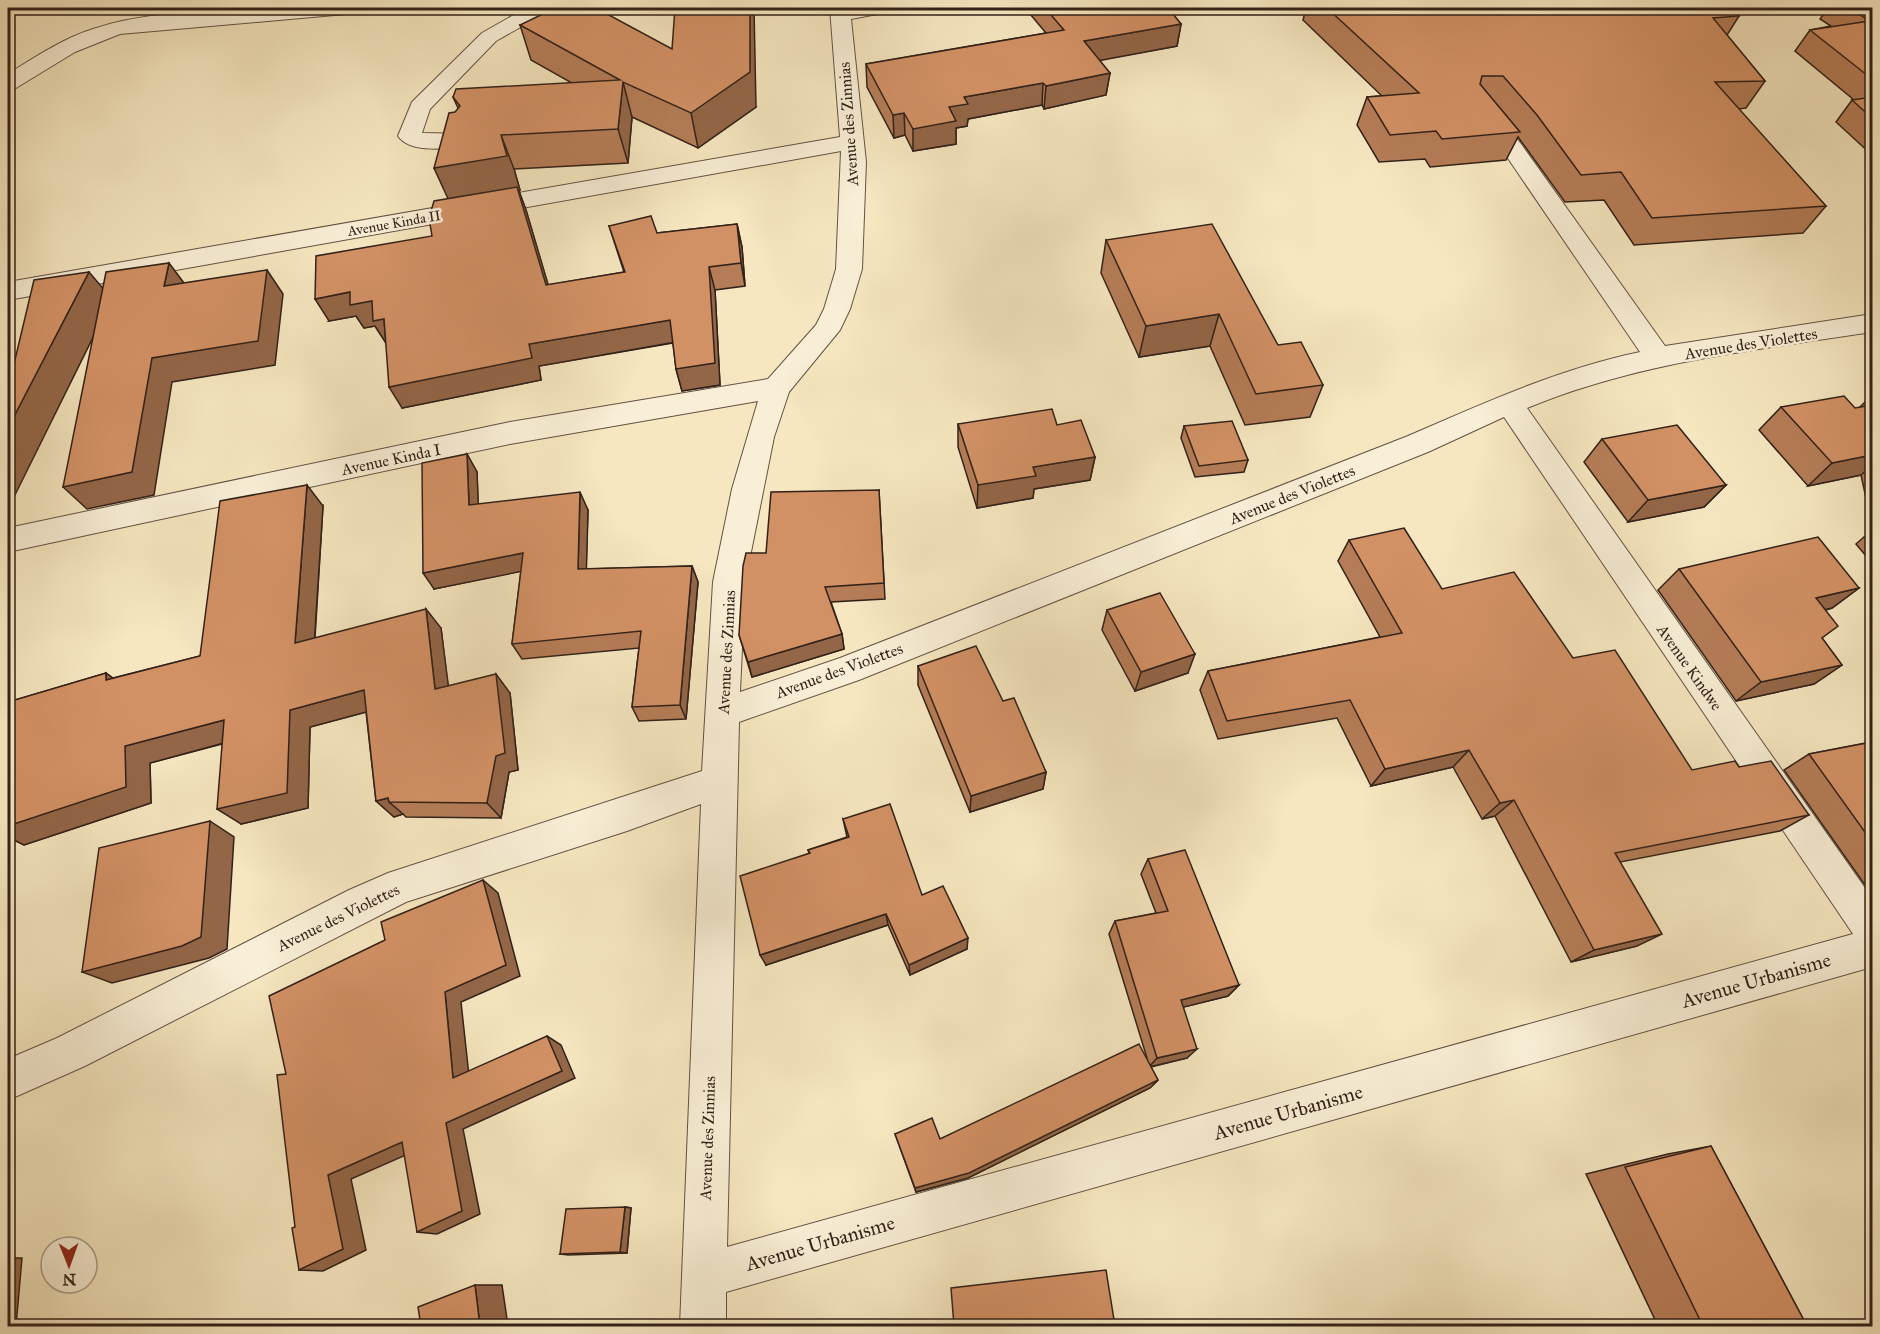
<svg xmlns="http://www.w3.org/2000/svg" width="1880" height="1334" font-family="'IM FELL Great Primer',serif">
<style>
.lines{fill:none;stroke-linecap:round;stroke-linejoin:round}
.minor-casing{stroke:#635243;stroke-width:2}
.minor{fill:#f9efd6;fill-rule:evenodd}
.wall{fill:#b57d57;stroke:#322119;stroke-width:1.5}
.shaded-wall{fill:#936647;stroke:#322119;stroke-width:1.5}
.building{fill:#d29165;stroke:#322119;stroke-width:1.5}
.labels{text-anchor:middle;stroke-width:5;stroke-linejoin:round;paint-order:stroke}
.far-street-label{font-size:14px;fill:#322119;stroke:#f9efd6}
.street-label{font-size:16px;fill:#322119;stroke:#f9efd6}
.near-street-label{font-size:20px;fill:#322119;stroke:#f9efd6}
</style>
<rect width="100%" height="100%" fill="#f6e7c0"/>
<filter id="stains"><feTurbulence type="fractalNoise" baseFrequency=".00333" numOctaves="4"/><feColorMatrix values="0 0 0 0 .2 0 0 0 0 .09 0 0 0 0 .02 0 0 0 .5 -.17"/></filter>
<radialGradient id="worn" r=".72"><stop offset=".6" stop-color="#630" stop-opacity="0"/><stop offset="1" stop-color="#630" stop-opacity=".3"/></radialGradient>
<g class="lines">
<!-- minor casing -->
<g class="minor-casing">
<g id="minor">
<path d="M275,8H356L353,12L346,14L120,34L75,52L16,88L8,89V74C35,57 62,39 93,29C150,10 215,12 275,8Z"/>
<path d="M526,8H550L547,12L496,41L430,109L422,133L469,134L472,139L469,144C450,149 410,154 398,136L412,102L482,33Z"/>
<path d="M830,8H891L888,12L851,19L866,162L862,269L850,309L840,330L789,392L774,437L745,582L740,692L840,658L1408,436C1484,403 1559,369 1640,352L1505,154L1472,113L1475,108H1491L1521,144L1665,346L1872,314V332C1755,350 1637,362 1527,408L1872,898V967L726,1292V1326H680L701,804L627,831L406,902L85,1066L8,1100V1059L57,1038L349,890L388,873L702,771L713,582L732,489L758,401L510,444L8,552V528L510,422L768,379L816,325L824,309L836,269L841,151L8,300V282L840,137ZM1504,417L1853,934L727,1247L739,722L859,680L1428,452Z"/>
</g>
</g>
<!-- minor -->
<use href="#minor" class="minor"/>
</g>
<!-- wall -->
<g class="wall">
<polygon points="1025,8 1168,8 1181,24 1177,46 1099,60 1110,73 1106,95 1044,109 1042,105 968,119 967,126 956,128 956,144 913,151 905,135 894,138 867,87 866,64 1046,33"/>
<polygon points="1306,8 1731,8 1739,16 1727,35 1765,81 1746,108 1738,109 1826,206 1803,233 1634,245 1604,200 1565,202 1518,137 1506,160 1430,167 1425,159 1379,162 1357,125 1367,97 1382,96 1303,20"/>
<polygon points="1828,8 1872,8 1872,155 1836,122 1852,100 1854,100 1795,51 1810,30 1831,26 1820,19"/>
<polygon points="520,25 756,107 698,148 632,117 628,163 514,169 520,190 519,191 526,210 548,285 624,272 609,226 657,233 737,224 742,247 745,286 715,290 720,385 682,391 676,369 673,343 539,366 541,380 402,408 386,343 375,326 364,328 356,316 329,321 432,236 448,199 458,108 453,97 572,83 531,60"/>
<polygon points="1106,240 1278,345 1323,385 1310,417 1245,425 1210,346 1139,357 1101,273"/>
<polygon points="1872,395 1872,526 1861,475 1808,486 1759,430 1781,407 1855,408 1859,408"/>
<polygon points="958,424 1057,425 1095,457 1090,480 1034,489 1033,498 977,508 958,447"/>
<polygon points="1184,426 1248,460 1244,472 1195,477 1181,438"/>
<polygon points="1602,439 1726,485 1704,507 1628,522 1584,462"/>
<polygon points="467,454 477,472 478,504 588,510 586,569 692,566 698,582 686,719 639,721 632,707 639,648 522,659 512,644 521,571 434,589"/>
<polygon points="879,490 885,599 831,602 842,634 844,649 752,677 739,635 766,553"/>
<polygon points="323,506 315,638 441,628 448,686 510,693 518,770 509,772 501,818 406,817 403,814 394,817 376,801 366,712 310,727 308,808 241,824 222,744 150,763 151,803 24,845 8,837 8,702 106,673 113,678 200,656"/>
<polygon points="1872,530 1872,563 1856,544"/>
<polygon points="1349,540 1573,658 1692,770 1739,767 1809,815 1780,831 1620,862 1637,946 1571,962 1495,816 1482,819 1453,767 1371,786 1337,718 1218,739 1200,690 1208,671 1380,637 1338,561"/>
<polygon points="1679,569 1859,588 1832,608 1826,610 1822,638 1842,665 1814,684 1736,701 1658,590"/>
<polygon points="1107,610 1188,673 1135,691 1102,630"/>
<polygon points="918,666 1003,701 1046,772 1043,789 970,812 918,685"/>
<polygon points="1872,742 1872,895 1784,770 1809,754"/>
<polygon points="843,819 922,895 967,949 910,975 888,925 766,965 809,853 808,850 847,837"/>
<polygon points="1148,859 1239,985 1228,996 1183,1007 1187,1058 1151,1067 1158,1080 1150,1088 968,1178 916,1192 895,1134 940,1139 1147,1058 1109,934 1115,921 1156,913 1141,874"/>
<polygon points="1711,1146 1807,1326 1658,1326 1586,1174 1668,1154"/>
<polygon points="625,1207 631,1208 627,1253 568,1255 560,1254"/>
<polygon points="1250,1323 1264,1325 1265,1326 1238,1326"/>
</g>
<!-- shaded-wall -->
<g class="shaded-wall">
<polygon points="750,8 754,8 756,107 698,148 691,113"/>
<polygon points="1181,24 1177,46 1081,64 1084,41"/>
<polygon points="1110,73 1106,95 1044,109 1046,86"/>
<polygon points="623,82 632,117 628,163 618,129"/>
<polygon points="1043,83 1042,105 968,119 967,126 956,128 956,144 913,151 913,129 949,107 964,97"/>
<polygon points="904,113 905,135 894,138 893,115"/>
<polygon points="501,135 514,169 520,190 519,191 526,210 555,308 546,285 450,203 434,168"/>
<polygon points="737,224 742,247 745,286 741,263"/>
<polygon points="169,263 187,287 164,286"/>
<polygon points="709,267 715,290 720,385 682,391 676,369"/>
<polygon points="267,270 283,294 275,365 172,382 154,495 87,509 63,487 152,358"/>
<polygon points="89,272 112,299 8,509 8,428"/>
<polygon points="350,292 372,301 384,319 386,343 375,326 364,328 356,316 329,321 315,299"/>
<polygon points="1219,314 1210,346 1139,357 1146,326"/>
<polygon points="670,320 676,342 539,366 541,380 402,408 389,387 529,344"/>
<polygon points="467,454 477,472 479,522 469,505"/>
<polygon points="1872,455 1872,465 1861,475 1808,486 1832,463"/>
<polygon points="1095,457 1090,480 1034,489 1033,498 977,508 978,485 1033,467"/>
<polygon points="307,485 323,506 313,662 295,643"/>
<polygon points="1726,485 1704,507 1628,522 1648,500"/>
<polygon points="580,492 588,510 586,585 578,569"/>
<polygon points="523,553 533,569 434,589 423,573"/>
<polygon points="692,566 698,582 686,719 680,705"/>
<polygon points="1859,588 1832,608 1790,618 1816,598"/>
<polygon points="426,609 441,628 451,707 435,689"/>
<polygon points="842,634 844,649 752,677 748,662"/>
<polygon points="1195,654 1188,673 1135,691 1141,672"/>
<polygon points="1842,665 1814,684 1736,701 1761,682"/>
<polygon points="106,673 131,692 106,680"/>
<polygon points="496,674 510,693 518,770 509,772 501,818 487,803"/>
<polygon points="364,690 381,708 310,727 308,808 241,824 217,809 290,710"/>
<polygon points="224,720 246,737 150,763 151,803 24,845 8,837 8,826 125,746"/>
<polygon points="1469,750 1453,767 1371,786 1385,769"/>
<polygon points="1046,772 1043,789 970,812 971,796"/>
<polygon points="388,798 389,802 403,814 394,817 376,801"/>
<polygon points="1514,800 1495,816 1482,819 1500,803"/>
<polygon points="210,821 234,837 227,949 209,958 112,983 82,972"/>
<polygon points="483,880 498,893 520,976 461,1002 470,1085 453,1078 445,992"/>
<polygon points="886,914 888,925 766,965 760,955"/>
<polygon points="1662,934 1637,946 1571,962 1594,950"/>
<polygon points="968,938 967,949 910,975 909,965"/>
<polygon points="1239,985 1228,996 1172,1010 1181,1000"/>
<polygon points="547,1036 561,1045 575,1078 463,1129 480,1214 437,1234 417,1232 446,1123"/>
<polygon points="1197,1049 1187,1058 1149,1067 1157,1058"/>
<polygon points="1158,1080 1150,1088 968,1178 916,1192 915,1188"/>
<polygon points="402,1142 422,1148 351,1179 366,1250 323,1271 299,1270 328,1175"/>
<polygon points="625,1207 631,1208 627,1253 620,1252"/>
<polygon points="8,1258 22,1258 16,1326 8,1326"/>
<polygon points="475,1285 502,1285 508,1326 480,1326"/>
</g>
<!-- building -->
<g class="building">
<polygon points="555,8 596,8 672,49 675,8 750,8 750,72 691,113 623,82 618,129 501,135 507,156 434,168 449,113 455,112 460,106 453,97 456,89 620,80 520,25"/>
<polygon points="1045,8 1168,8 1181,24 1084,41 1110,73 1046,86 1043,83 964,97 968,104 949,107 956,121 913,129 904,113 893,115 866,64 1064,30"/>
<polygon points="1327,8 1731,8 1739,16 1713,18 1765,81 1715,82 1826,206 1652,218 1621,172 1581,175 1537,115 1503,76 1482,76 1480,84 1520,132 1442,139 1436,131 1390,135 1367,97 1419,93"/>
<polygon points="1850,8 1872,8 1872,79 1810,30 1869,21"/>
<polygon points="1872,97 1872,118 1852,100"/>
<polygon points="517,187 546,285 625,272 609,226 651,216 657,233 737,224 741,263 709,267 715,363 676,369 670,320 529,344 532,358 389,387 384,319 373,321 372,301 350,305 350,292 315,299 316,256 432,236 429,218 434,201"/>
<polygon points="1212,224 1278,345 1301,342 1323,385 1256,394 1219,314 1146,326 1106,240"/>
<polygon points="169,263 164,286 267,270 258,341 152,358 132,472 63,487 106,272"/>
<polygon points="89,272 8,428 8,389 34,280"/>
<polygon points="1844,396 1855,408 1872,405 1872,455 1832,463 1781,407"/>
<polygon points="1052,409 1057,425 1081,420 1095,457 1033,467 1036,476 978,485 958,424"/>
<polygon points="1232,421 1248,460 1199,466 1184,426"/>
<polygon points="1677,425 1726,485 1648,500 1602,439"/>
<polygon points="467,454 469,505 580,492 578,569 692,566 680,705 632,707 641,631 512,644 523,553 423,573 422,463"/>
<polygon points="307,485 295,643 426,609 435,689 496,674 505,753 496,756 487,803 389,802 388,798 376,801 364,690 290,710 287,793 217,809 224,720 125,746 126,787 8,826 8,702 106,673 106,680 200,656 220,501"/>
<polygon points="879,490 884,583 825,587 842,634 748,662 739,635 743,566 746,553 766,553 771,492"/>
<polygon points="1404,528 1442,589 1514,572 1573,658 1615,650 1692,770 1735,761 1739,767 1771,761 1809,815 1615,853 1662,934 1594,950 1514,800 1500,803 1469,750 1385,769 1350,700 1227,721 1208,671 1402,633 1349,540"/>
<polygon points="1818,537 1859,588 1816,598 1838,626 1822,638 1842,665 1761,682 1679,569"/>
<polygon points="1160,593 1195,654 1141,672 1107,610"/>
<polygon points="976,646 1003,701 1014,698 1046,772 971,796 918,666"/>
<polygon points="1872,742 1872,842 1809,754"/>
<polygon points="890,804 922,895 943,886 968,938 909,965 886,914 760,955 740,876 810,853 808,850 849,837 843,819"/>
<polygon points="210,821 201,937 182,946 82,972 99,848"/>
<polygon points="1185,850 1239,985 1181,1000 1197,1049 1157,1058 1115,921 1168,911 1148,859"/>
<polygon points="483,880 506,965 445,992 453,1078 547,1036 562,1071 446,1123 462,1211 417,1232 402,1142 328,1175 343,1249 299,1270 292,1228 295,1227 277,1075 286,1074 269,996 385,940 381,922"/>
<polygon points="1139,1044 1158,1080 969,1173 915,1188 895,1134 932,1118 940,1139"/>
<polygon points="1711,1146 1807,1326 1703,1326 1625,1167"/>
<polygon points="625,1207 620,1252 560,1254 566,1209"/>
<polygon points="1106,1270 1115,1326 954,1326 951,1288"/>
<polygon points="475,1285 480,1326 421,1326 418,1307"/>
</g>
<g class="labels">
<!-- far-street labels -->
<g class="far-street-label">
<text transform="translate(394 223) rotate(-10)" y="5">Avenue Kinda II</text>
</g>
<!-- street labels -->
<g class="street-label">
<text transform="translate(848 124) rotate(-94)" y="6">Avenue des Zinnias</text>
<text transform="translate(1751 343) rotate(-9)" y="6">Avenue des Violettes</text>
<text transform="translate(391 459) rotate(-12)" y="6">Avenue Kinda I</text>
<text transform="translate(1292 494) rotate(-22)" y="6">Avenue des Violettes</text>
<text transform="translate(726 652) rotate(-87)" y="6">Avenue des Zinnias</text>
<text transform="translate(1690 667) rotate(55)" y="6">Avenue Kindwe</text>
<text transform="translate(839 670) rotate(-20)" y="6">Avenue des Violettes</text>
<text transform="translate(338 917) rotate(-26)" y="6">Avenue des Violettes</text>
<text transform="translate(707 1138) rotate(-88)" y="6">Avenue des Zinnias</text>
</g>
<!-- near-street labels -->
<g class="near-street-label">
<text transform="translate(1756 980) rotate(-16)" y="7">Avenue Urbanisme</text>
<text transform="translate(1288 1112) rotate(-16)" y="7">Avenue Urbanisme</text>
<text transform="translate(820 1243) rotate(-16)" y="7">Avenue Urbanisme</text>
</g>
</g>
<!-- margin -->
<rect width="1880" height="1334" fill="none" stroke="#f6e7c0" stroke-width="30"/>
<rect x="9" y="9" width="1862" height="1316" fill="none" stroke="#322119" stroke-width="3"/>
<rect x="15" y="15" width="1850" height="1304" fill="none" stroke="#322119" stroke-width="1.5"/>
<!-- north arrow -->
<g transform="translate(69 1265) rotate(179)"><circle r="28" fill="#f9efd6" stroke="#a99d8a" stroke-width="1.5"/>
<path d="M0-4.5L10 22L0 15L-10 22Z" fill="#8f2418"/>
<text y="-9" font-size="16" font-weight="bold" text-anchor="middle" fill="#322119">N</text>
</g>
<rect width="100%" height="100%" filter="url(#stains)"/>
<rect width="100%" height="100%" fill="url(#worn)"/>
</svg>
